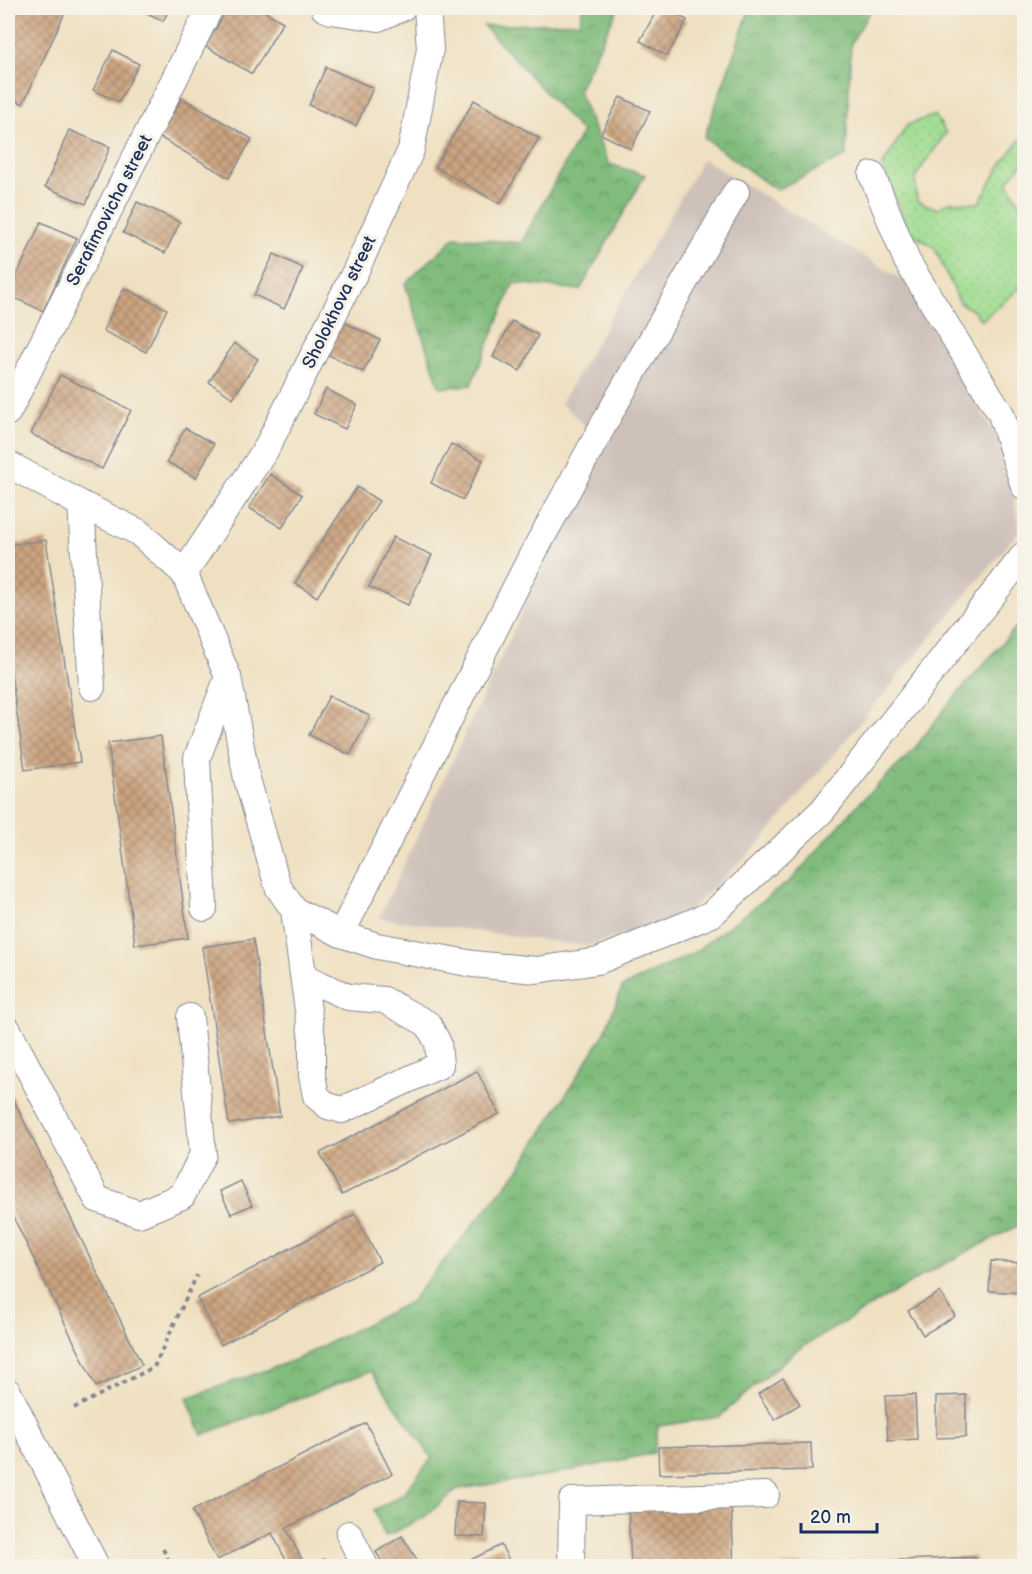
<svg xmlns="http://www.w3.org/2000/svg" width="1032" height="1574" font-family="'Balsamiq Sans',sans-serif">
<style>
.industrial{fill:#cec1ba}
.grass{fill:url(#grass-dots);stroke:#5e8678;stroke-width:1.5}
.forest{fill:url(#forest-crowns);stroke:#4e766d;stroke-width:1.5}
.building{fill:url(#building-cross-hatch)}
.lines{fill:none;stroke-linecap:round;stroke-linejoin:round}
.minor-casing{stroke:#858890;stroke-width:28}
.path{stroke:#858890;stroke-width:4;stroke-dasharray:4.5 4.5;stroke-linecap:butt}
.minor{stroke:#fff;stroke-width:26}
.labels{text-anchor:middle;stroke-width:6;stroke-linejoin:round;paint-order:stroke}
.street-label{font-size:18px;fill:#1b2f5e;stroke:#f7f3e8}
</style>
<defs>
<pattern id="grass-dots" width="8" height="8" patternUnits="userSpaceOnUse" patternTransform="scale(1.5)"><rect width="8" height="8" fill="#a1dd92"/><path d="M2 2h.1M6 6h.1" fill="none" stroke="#8abe80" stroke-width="1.8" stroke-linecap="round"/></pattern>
<pattern id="forest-crowns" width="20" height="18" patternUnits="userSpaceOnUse" patternTransform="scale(1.5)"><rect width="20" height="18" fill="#80bc7c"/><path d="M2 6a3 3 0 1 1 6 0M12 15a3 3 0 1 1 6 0" fill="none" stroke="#689969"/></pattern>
<pattern id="building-cross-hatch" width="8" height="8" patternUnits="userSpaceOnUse" patternTransform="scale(1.5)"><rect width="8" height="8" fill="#cca480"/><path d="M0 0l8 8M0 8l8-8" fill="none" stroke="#a5866c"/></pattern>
</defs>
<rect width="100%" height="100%" fill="#f7f3e8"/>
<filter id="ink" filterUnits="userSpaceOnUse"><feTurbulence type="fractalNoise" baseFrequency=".0167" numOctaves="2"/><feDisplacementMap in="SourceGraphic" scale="12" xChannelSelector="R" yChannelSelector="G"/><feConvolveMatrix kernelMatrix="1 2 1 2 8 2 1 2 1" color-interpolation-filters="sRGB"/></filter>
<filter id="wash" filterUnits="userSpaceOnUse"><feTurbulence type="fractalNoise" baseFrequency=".008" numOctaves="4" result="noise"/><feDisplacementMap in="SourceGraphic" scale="24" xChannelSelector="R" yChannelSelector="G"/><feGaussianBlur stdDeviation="1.35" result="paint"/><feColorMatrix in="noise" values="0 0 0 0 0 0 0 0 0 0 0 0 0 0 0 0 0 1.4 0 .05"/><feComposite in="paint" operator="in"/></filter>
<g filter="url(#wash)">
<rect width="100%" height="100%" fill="#efe0c1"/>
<!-- industrial -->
<polygon class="industrial" points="703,159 906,282 1004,450 1020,530 760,843 680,919 586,946 379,918 602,442 561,403"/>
<!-- grass -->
<polygon class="grass" points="935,115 946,133 915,177 917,201 938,209 948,202 979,203 1000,166 1024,135 1024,162 1007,182 1024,210 1024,282 1019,289 981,321 975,312 960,303 934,247 909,232 882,166 907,125"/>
<!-- forest -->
<g class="forest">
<polygon points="582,8 618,8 578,91 609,164 645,175 580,290 514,283 471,385 440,388 405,284 455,237 521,243 582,132 484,26 580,22"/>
<polygon points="750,8 872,8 851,43 846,156 776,190 704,138"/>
<polygon points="1024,618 1024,1224 1021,1224 932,1270 797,1350 719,1417 658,1426 654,1453 541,1477 458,1489 424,1517 385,1537 374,1510 402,1495 432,1458 371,1371 202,1435 187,1398 295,1360 410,1302 519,1169 604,1034 622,987 693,953 792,879 861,801 911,753 947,706"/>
</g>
<g id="blocks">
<!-- building -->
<g class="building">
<polygon points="16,8 67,8 23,104 8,97 8,25"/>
<polygon points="137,8 170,8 163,21"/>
<polygon points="228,8 259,8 283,22 252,74 205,46"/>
<polygon points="658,8 664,8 687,20 667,56 640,41"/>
<polygon points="113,50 139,64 119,102 93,90"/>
<polygon points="326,67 373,88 356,126 309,105"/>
<polygon points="620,97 650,111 631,149 601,134"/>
<polygon points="182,98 252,139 229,178 159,137"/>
<polygon points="474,100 539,138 500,204 435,167"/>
<polygon points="69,130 110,147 86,204 45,187"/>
<polygon points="137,202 180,222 165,253 123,233"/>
<polygon points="41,222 77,238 43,311 8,295"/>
<polygon points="274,254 303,268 284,309 254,295"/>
<polygon points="124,288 167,309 146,352 103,331"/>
<polygon points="342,321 380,340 363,372 325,353"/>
<polygon points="512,321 538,335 520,371 493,357"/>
<polygon points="234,343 258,359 233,398 209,382"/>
<polygon points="60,375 131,410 102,469 31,434"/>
<polygon points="326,389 357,405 345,429 314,414"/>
<polygon points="185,428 214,444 196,478 167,462"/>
<polygon points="451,444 483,460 463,500 431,483"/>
<polygon points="270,474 302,495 282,528 249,508"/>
<polygon points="357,487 379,501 317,597 295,583"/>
<polygon points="393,537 432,555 408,605 369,587"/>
<polygon points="46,540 80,762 25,770 8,652 8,545"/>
<polygon points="329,696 370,716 350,755 309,735"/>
<polygon points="161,736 188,938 135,945 108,743"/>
<polygon points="253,939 280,1116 229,1124 202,947"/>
<polygon points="477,1071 499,1114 342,1195 320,1153"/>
<polygon points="8,1088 142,1365 96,1387 8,1206"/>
<polygon points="241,1181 252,1205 231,1214 220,1191"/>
<polygon points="355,1214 380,1262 221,1345 197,1298"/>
<polygon points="991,1261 1024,1263 1024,1293 989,1291"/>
<polygon points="940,1292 955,1316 923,1335 908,1311"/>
<polygon points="783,1378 800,1404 775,1420 758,1394"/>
<polygon points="915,1395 917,1439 888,1441 885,1396"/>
<polygon points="966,1395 966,1437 936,1438 936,1396"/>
<polygon points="366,1423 392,1474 286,1528 305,1566 289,1566 272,1533 217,1560 192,1511"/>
<polygon points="811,1443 812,1470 659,1474 658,1447"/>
<polygon points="731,1501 734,1566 631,1566 628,1506"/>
<polygon points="457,1502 486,1503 484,1537 455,1536"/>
<polygon points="402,1536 421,1566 385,1566 376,1552"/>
<polygon points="501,1545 512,1566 458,1566"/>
<polygon points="974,1557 975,1566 782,1566 782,1565"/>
<polygon points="324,1559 328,1566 310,1566"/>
</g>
</g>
</g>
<g filter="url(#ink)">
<use href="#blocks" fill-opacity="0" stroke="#858890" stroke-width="1.5"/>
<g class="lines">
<!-- minor casing -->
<g class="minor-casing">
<g id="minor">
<polyline points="324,8 331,11 378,18 402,8"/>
<polyline points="872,175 907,261 1001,414 1024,486"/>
<polyline points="8,412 210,8"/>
<polyline points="8,464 81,504 138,532 184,573 228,677 247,779 278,887 294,910 341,934 377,946 473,964 536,970 598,961 712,914 822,811 1024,555"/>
<polyline points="81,504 92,687"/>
<polyline points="184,573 266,449 356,270 411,150 430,49 427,8"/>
<polyline points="204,908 197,758 228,677"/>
<polyline points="294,910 312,1039 312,1075 316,1096 328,1106 342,1110 440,1065 438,1043 428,1024 384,1000 348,997 304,977"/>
<polyline points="341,934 530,559 611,411 736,192"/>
<polyline points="8,1030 97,1199 139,1214 182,1196 203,1154 190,1017"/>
<polyline points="8,1392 96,1566"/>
<polyline points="349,1534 365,1566"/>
<polyline points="571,1566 572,1501 766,1495"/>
</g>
</g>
<!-- path -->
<g class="path">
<polyline points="74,1408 154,1367 197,1275"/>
<polyline points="163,1549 171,1566"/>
</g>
<!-- minor -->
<use href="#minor" class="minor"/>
</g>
</g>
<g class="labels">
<!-- street labels -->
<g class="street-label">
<text transform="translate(109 210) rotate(-63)" y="6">Serafimovicha street</text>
<text transform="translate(339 302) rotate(-64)" y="6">Sholokhova street</text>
</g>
</g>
<!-- margin -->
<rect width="1032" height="1574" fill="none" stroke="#f7f3e8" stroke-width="30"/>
<!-- scale -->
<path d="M801 1523v9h76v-9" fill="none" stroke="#1b2f5e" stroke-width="3"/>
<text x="810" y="1523" font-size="18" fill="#1b2f5e" stroke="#f7f3e8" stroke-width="4.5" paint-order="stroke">20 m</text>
</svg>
